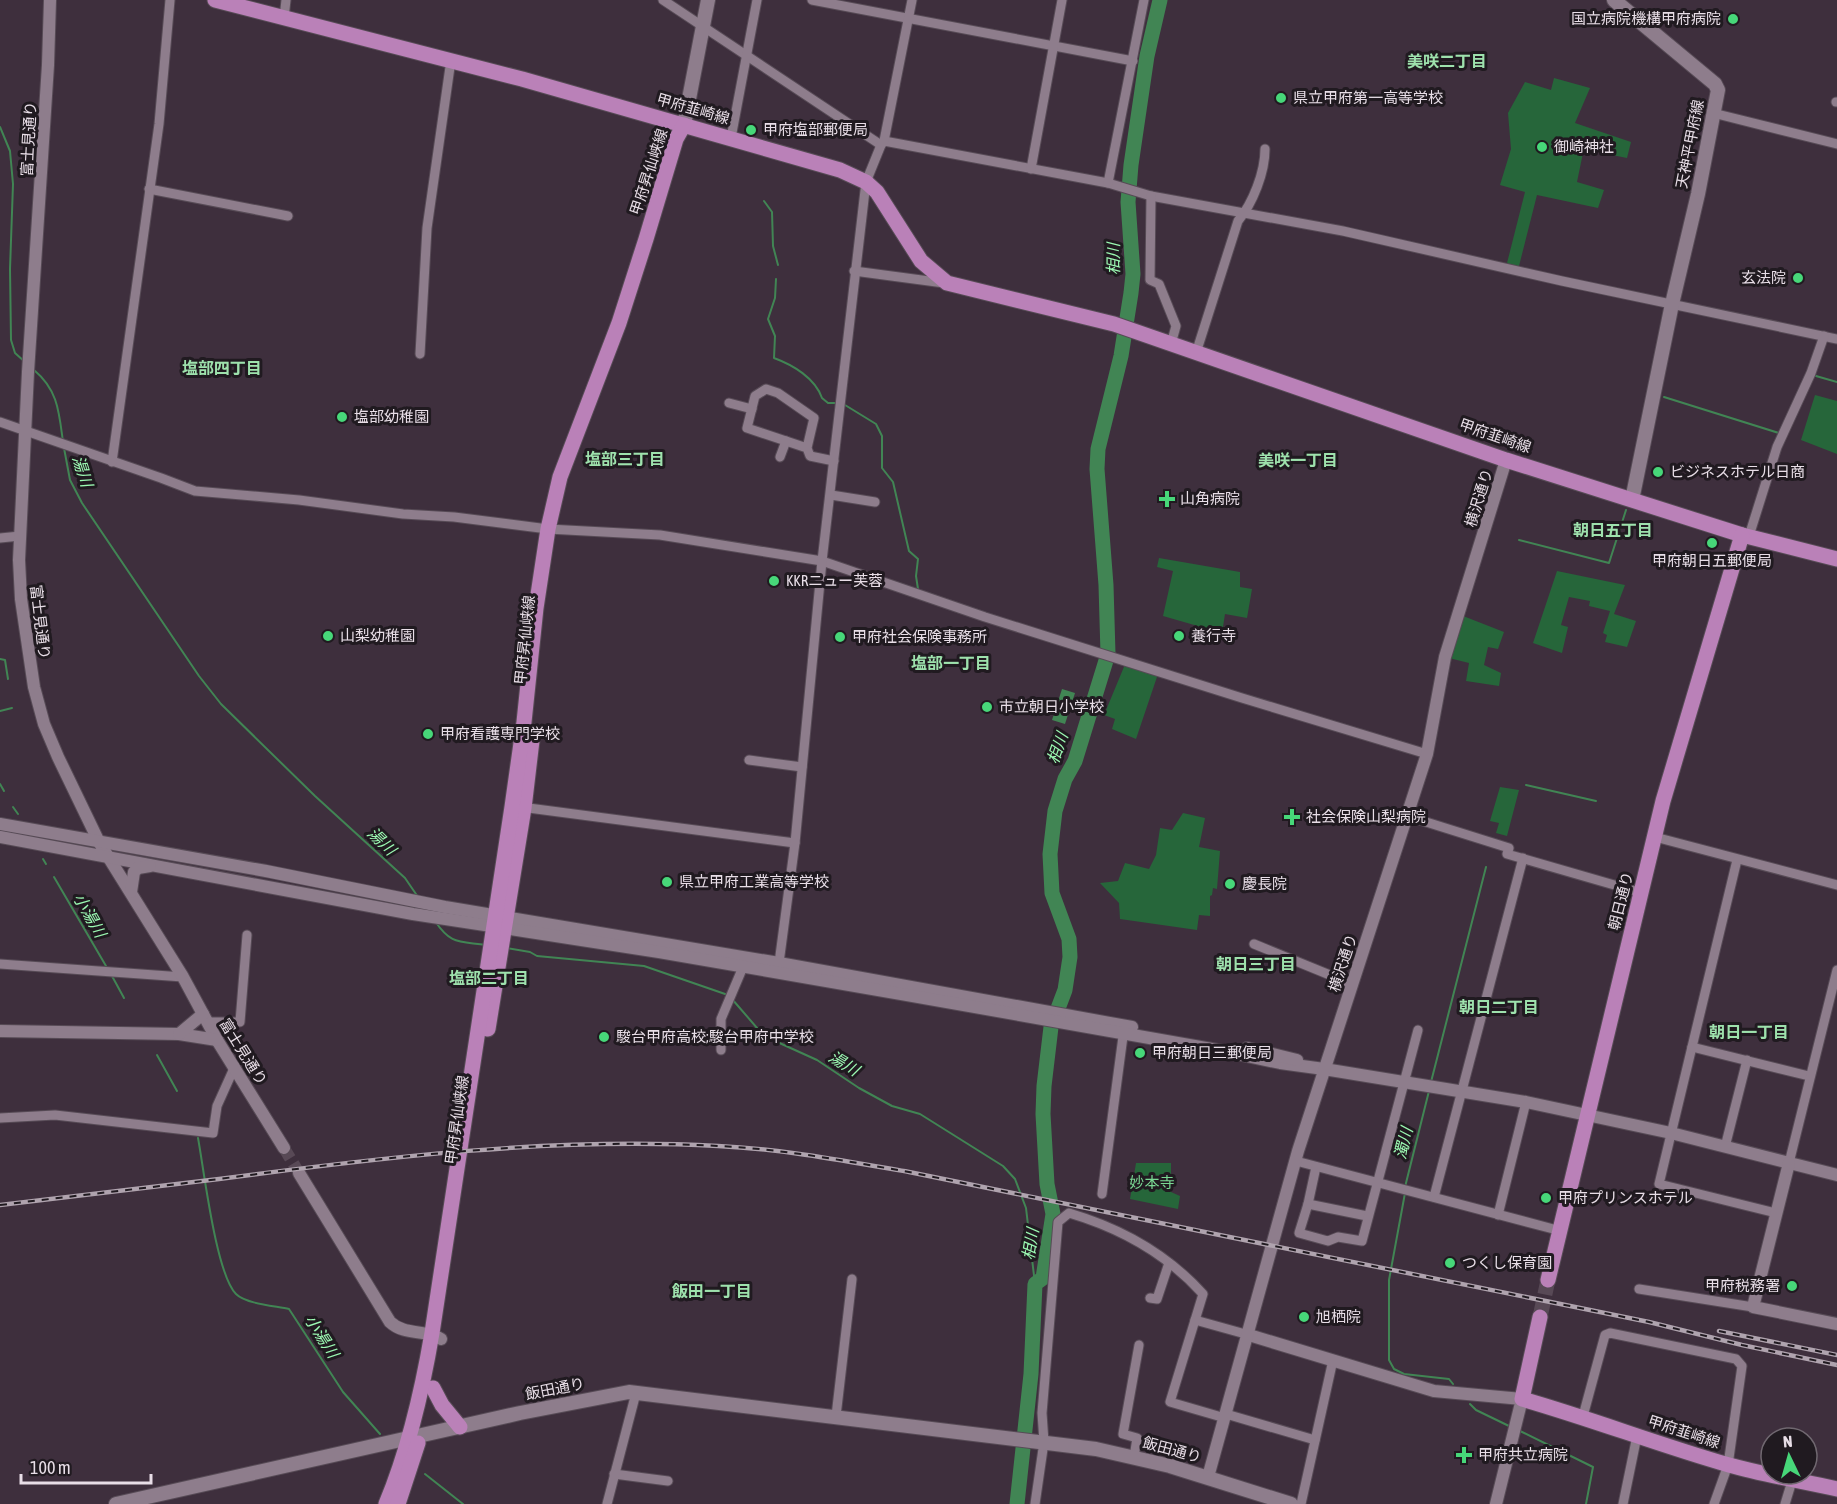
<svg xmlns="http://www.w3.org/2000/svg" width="1837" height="1504" font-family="'Asap Condensed','Noto Sans JP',sans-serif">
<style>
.green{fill:#26663a}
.water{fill:#418554}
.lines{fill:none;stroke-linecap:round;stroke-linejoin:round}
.stream{stroke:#418554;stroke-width:2}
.river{stroke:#418554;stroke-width:15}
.tertiary-tunnel{stroke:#584956;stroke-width:12;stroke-dasharray:12 6;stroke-linecap:butt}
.primary-tunnel{stroke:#584956;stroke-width:15;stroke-dasharray:15 8;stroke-linecap:butt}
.minor-casing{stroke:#574b56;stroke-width:11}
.tertiary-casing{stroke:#574b56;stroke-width:14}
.secondary-casing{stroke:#574b56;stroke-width:16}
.primary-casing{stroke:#574b56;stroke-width:17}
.minor{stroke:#8e7d8c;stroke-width:9}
.tertiary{stroke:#8e7d8c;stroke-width:12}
.secondary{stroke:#8e7d8c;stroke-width:14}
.primary{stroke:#ba81b8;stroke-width:15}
.rail-casing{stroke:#afa3ae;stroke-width:4.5}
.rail{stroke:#201a20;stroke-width:2;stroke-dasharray:7;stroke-linecap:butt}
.poi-dot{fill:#47d779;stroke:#201a20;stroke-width:2}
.labels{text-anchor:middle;stroke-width:6;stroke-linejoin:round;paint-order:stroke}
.poi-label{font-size:15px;fill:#e8dee7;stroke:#201a20;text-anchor:start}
.street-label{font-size:15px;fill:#e8dee7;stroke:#201a20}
.park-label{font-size:15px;fill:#7ad893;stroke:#201a20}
.neighbourhood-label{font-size:16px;font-weight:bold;fill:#9ee2ad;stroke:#201a20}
.water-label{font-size:16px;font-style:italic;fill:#9cfab3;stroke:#201a20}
</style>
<rect width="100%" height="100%" fill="#3e2f3d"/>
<!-- green -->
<g class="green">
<polygon points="1554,78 1590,88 1575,123 1631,142 1627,158 1612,155 1614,151 1610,150 1611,146 1605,144 1604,147 1596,145 1595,150 1584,148 1577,182 1604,190 1598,208 1537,195 1518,270 1506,267 1525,192 1500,185 1511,149 1508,113 1525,82 1551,90"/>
<polygon points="1815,395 1837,401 1837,454 1801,440"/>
<polygon points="1159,558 1240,572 1240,587 1252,589 1247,618 1225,614 1222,633 1163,616 1173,571 1157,567"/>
<polygon points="1557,571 1625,585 1614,614 1636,621 1627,647 1605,642 1607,635 1603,633 1610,611 1589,606 1590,601 1569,597 1561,625 1568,627 1562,653 1533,643"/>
<polygon points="1458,614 1504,632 1498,649 1488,647 1484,665 1501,673 1499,686 1466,681 1469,663 1445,657"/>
<polygon points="1126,662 1159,671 1136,739 1112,729 1115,719 1104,715"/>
<polygon points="1500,787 1519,790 1507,836 1496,833 1499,823 1490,821"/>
<polygon points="1183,813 1205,818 1199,847 1220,851 1217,889 1213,888 1212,895 1210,896 1210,916 1199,915 1197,930 1120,919 1119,903 1100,883 1118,881 1125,863 1149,869 1156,855 1160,828 1172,830"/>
<polygon points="1136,1163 1171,1163 1171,1192 1180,1196 1178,1209 1130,1199"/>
</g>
<!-- water -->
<polygon class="water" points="1062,689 1075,693 1065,724 1052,720"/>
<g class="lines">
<!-- stream -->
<g class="stream">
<polyline points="0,127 10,151 13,184 10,269 11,340 15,353 25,362"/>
<polyline points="764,201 772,212 773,246 778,265"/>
<path d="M776,279L775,298L768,319L775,336L774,358C793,365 815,378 822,398L828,403H836"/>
<path d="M34,370C58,390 59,412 63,442"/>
<polyline points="1816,376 1837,382"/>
<polyline points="1664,397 1782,434"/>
<polyline points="845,405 876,424 882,436 882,468 893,482 909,551 918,559 916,576 918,589"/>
<polyline points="64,448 70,480 82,503 199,676 221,704 315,796 405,878 418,897"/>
<polyline points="1519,540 1609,563 1626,510"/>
<polyline points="0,659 5,660 8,679"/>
<polyline points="0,711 12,708"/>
<polyline points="0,784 4,791"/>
<polyline points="1526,785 1596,801"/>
<polyline points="13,807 18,814"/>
<polyline points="43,859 46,864"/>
<polyline points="54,877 106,966"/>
<path d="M435,921C451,945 459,941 486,945"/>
<polyline points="506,948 530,952 537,956 644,966 728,995"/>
<polyline points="112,976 124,998"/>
<polyline points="732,999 764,1036 817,1060 859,1088 892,1106 920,1114 1003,1166 1015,1179 1026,1208 1035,1284"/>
<polyline points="157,1055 177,1091"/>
<polyline points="1431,1082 1486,867"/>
<path d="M198,1138C204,1170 216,1274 236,1294C246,1304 276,1306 289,1309L343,1392L380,1434"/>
<polyline points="1405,1187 1429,1091"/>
<polyline points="1405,1193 1389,1280 1389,1360 1394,1369 1404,1374 1449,1379 1453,1384"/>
<polyline points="1470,1404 1476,1410 1509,1426"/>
<polyline points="1520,1431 1593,1467 1586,1504"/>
<polyline points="425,1474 463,1504"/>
</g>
<!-- river -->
<polyline class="river" points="1017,1504 1031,1374 1035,1284 1043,1278 1053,1214 1047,1184 1043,1114 1044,1086 1051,1027 1065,990 1070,957 1069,939 1052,893 1050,854 1055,811 1065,779 1075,761 1108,654 1106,585 1097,469 1098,449 1121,356 1131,293 1133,274 1128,202 1131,165 1147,56 1160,0"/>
<!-- tertiary-tunnel -->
<polyline class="tertiary-tunnel" points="284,1148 299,1173"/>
<!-- primary-tunnel -->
<polyline class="primary-tunnel" points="1540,1317 1548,1280"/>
<!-- minor casing -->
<g class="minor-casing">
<g id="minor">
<polyline points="663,0 881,145"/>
<polyline points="812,0 1133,61"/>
<polyline points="284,18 286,0"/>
<polyline points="1836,102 1837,102"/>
<polyline points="1713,113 1837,144"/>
<polyline points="731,138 757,0"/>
<polyline points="884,141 1108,183 1151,196 1343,231 1562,281 1837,339"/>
<polyline points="1031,169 1062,0"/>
<polyline points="1108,183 1144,0"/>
<polyline points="149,189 288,216"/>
<polyline points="1151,196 1150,280 1159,284 1176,326 1171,344"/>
<polyline points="854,271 944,283"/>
<path d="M1196,353L1238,221C1253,203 1265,172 1265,149"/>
<polyline points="420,354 427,228 451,60"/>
<polyline points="729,403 752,409"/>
<polyline points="0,422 161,478 195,491 299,500 403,514 454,517 548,529 660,535 822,561 985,617 1242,698 1427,754"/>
<polyline points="807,448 814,418 778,393 766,389 755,396 747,428 807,448 810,456 834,461"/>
<polyline points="780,457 786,441"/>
<polyline points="112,462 159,124 170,0"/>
<polyline points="831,495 875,502"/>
<polyline points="1749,536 1777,447 1811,373 1824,336"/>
<polyline points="0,538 20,536"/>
<polyline points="749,760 802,767"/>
<polyline points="521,807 795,843"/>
<polyline points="1407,816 1509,848 1507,854 1642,893"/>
<polyline points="1655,837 1837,885"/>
<polyline points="1737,860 1659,1184 1776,1213"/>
<polyline points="1254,944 1352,984"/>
<polyline points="779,963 795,843 822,561 866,182 881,145 884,141 912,0"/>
<polyline points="0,964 183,977"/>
<polyline points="207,1022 240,1022 247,935"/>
<polyline points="1692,1047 1809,1076"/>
<polyline points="721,1050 721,1019 743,967"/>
<polyline points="0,1118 55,1115 213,1133 217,1106 235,1066"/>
<polyline points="1725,1147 1747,1060"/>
<polyline points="1296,1161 1561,1231"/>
<polyline points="1789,1163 1837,970"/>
<polyline points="1316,1167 1308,1204 1367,1216"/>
<polyline points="1102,1194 1124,1029"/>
<polyline points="1434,1197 1523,858"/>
<polyline points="1308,1204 1299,1233 1328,1241 1338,1237 1362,1241 1418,1030"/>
<polyline points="1498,1215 1526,1102"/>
<polyline points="1639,1289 1753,1307"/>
<polyline points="1150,1298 1157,1299 1169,1263"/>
<polyline points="1195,1320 1249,1335"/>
<polyline points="1226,1414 1315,1440"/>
<polyline points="836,1416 852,1279"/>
<polyline points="1583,1416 1605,1335 1610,1333 1736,1359 1742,1366 1728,1465 1714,1504"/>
<polyline points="1134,1457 1137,1438 1123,1434 1139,1345"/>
<polyline points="614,1474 668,1481"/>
<polyline points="607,1504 636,1393"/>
<path d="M1035,1504L1044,1442L1042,1413L1058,1222L1069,1213C1120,1228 1167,1254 1203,1294L1170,1402L1225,1418"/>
<polyline points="1301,1504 1333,1360"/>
<polyline points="1623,1504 1637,1436"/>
<polyline points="1785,1504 1792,1481"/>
</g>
</g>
<!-- tertiary casing -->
<g class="tertiary-casing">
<g id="tertiary">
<polyline points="50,0 48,65 28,372 19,560 21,599 34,687 44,724 58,757 99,842 183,977 217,1040 284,1148"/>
<polyline points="0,824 266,871 445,907 779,963 1132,1027"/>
<polyline points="0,837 413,914 659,952 907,995 1223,1051 1280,1063 1324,1069 1526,1102 1671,1133 1837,1175"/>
<polyline points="131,892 134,872 138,868 150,866"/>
<polyline points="0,1031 179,1034 217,1040"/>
<polyline points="179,1034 203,1014"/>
<polyline points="1247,1048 1297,1060"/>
<polyline points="1789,1163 1753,1307 1837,1324"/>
<path d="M299,1173L390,1322C405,1336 425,1329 441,1339"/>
<polyline points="1249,1335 1434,1391 1522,1399 1496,1504"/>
<polyline points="1208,1477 1298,1151 1427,754 1445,657 1506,460"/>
</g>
</g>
<!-- secondary casing -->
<g class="secondary-casing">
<g id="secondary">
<polyline points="1614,0 1715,84 1718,90 1698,194 1672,304 1632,500"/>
<polyline points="684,125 708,0"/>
<polyline points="116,1504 520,1413 629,1392 1096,1449 1170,1466 1291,1504"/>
</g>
</g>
<!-- primary casing -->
<g class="primary-casing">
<g id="primary">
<polyline points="215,0 522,79 840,170 866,182 877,192 921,261 947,283 1114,324 1506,460 1742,535 1837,559"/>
<polyline points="488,1029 524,808 533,732"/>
<polyline points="1548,1280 1663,801 1742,535"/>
<path d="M1540,1317L1522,1399C1592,1419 1659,1445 1729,1465C1765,1475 1801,1481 1837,1489"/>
<polyline points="433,1388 442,1405 460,1427"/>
<path d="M386,1504C409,1449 422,1392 432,1333L512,807L524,722L536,608L548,529L560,477L619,323L646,239L676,139L684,125"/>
<polyline points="398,1504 418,1443"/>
</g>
</g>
<!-- minor -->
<use href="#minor" class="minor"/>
<!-- tertiary -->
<use href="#tertiary" class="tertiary"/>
<!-- secondary -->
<use href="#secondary" class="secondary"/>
<!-- primary -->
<use href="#primary" class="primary"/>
<!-- rail casing -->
<g class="rail-casing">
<g id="rail">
<path d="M0,1205C73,1196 146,1188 219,1179C385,1157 551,1137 718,1146C783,1149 846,1161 909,1172L1649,1322L1742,1345L1837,1365"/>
<polyline points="1719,1331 1837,1355"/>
</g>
</g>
<!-- rail -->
<use href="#rail" class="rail"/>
</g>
<!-- markers -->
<g class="poi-dot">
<circle cx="1733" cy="19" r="6"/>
<circle cx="1281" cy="98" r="6"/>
<circle cx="751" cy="130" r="6"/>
<circle cx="1542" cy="147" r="6"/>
<circle cx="1798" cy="278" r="6"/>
<circle cx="342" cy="417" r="6"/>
<circle cx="1658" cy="472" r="6"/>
<path d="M1164 490h6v6h6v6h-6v6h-6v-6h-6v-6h6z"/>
<circle cx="1712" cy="543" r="6"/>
<circle cx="774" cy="581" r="6"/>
<circle cx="328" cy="636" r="6"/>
<circle cx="1179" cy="636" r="6"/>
<circle cx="840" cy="637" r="6"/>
<circle cx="987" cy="707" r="6"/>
<circle cx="428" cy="734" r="6"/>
<path d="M1289 808h6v6h6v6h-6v6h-6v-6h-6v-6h6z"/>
<circle cx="667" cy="882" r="6"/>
<circle cx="1230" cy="884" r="6"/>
<circle cx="604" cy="1037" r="6"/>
<circle cx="1140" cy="1053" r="6"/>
<circle cx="1546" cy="1198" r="6"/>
<circle cx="1450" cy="1263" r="6"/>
<circle cx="1792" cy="1286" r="6"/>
<circle cx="1304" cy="1317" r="6"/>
<path d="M1461 1446h6v6h6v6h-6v6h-6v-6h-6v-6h6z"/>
</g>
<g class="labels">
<!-- poi labels -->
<g class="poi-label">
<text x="1721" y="24" text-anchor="end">国立病院機構甲府病院</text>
<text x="1293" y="103">県立甲府第一高等学校</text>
<text x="763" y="135">甲府塩部郵便局</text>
<text x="1554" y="152">御崎神社</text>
<text x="1786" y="283" text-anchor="end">玄法院</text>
<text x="354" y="422">塩部幼稚園</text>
<text x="1670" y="477">ビジネスホテル日商</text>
<text x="1180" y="504">山角病院</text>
<text x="1712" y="566" text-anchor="middle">甲府朝日五郵便局</text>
<text x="786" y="586">KKRニュー芙蓉</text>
<text x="340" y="641">山梨幼稚園</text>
<text x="1191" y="641">養行寺</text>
<text x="852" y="642">甲府社会保険事務所</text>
<text x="999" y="712">市立朝日小学校</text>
<text x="440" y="739">甲府看護専門学校</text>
<text x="1306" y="822">社会保険山梨病院</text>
<text x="679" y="887">県立甲府工業高等学校</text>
<text x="1242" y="889">慶長院</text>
<text x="616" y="1042">駿台甲府高校;駿台甲府中学校</text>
<text x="1152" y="1058">甲府朝日三郵便局</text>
<text x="1558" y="1203">甲府プリンスホテル</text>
<text x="1462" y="1268">つくし保育園</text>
<text x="1780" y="1291" text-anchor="end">甲府税務署</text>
<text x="1316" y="1322">旭栖院</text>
<text x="1478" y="1460">甲府共立病院</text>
</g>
<!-- street labels -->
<g class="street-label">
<text transform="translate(693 109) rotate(16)" y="5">甲府韮崎線</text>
<text transform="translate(29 139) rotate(-87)" y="5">富士見通り</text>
<text transform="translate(1690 144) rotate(-79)" y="5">天神平甲府線</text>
<text transform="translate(649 172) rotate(-72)" y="5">甲府昇仙峡線</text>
<text transform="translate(1495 436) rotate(19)" y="5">甲府韮崎線</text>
<text transform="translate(1479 498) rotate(-73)" y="5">横沢通り</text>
<text transform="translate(40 622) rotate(83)" y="5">富士見通り</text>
<text transform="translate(525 640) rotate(-84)" y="5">甲府昇仙峡線</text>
<text transform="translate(1621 901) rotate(-76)" y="5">朝日通り</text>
<text transform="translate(1343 963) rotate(-72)" y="5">横沢通り</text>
<text transform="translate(243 1052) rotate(58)" y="5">富士見通り</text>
<text transform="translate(457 1120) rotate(-82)" y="5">甲府昇仙峡線</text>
<text transform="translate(555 1389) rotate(-11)" y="5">飯田通り</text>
<text transform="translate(1684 1432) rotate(18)" y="5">甲府韮崎線</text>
<text transform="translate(1172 1450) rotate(15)" y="5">飯田通り</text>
</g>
<!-- park labels -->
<g class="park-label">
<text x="1152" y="1188">妙本寺</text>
</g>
<!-- neighbourhood labels -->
<g class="neighbourhood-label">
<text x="1447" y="67">美咲二丁目</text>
<text x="222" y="374">塩部四丁目</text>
<text x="625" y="465">塩部三丁目</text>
<text x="1298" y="466">美咲一丁目</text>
<text x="1613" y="536">朝日五丁目</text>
<text x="951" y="669">塩部一丁目</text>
<text x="1256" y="970">朝日三丁目</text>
<text x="489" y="984">塩部二丁目</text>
<text x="1499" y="1013">朝日二丁目</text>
<text x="1749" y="1038">朝日一丁目</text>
<text x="712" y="1297">飯田一丁目</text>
</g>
<!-- water labels -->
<g class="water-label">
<text transform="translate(1113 259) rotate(-90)" y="6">相川</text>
<text transform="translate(83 471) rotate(72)" y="6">湯川</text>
<text transform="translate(1057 748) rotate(-71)" y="6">相川</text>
<text transform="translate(382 841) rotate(44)" y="6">湯川</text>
<text transform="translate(90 915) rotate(60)" y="6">小湯川</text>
<text transform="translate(844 1063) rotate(31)" y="6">湯川</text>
<text transform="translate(1403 1143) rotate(-76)" y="6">濁川</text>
<text transform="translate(1030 1244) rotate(-81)" y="6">相川</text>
<text transform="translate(322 1336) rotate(57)" y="6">小湯川</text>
</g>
</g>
<!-- north arrow -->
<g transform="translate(1789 1456) rotate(355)"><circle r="28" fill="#201a20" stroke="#706870" stroke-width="1.5"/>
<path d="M0-4.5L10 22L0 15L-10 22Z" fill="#47d779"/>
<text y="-9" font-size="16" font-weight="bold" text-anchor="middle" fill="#e8dee7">N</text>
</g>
<!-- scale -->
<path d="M21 1474v9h130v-9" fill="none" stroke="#e8dee7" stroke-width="3"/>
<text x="30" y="1474" font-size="18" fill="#e8dee7" stroke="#201a20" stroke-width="4.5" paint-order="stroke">100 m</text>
</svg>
